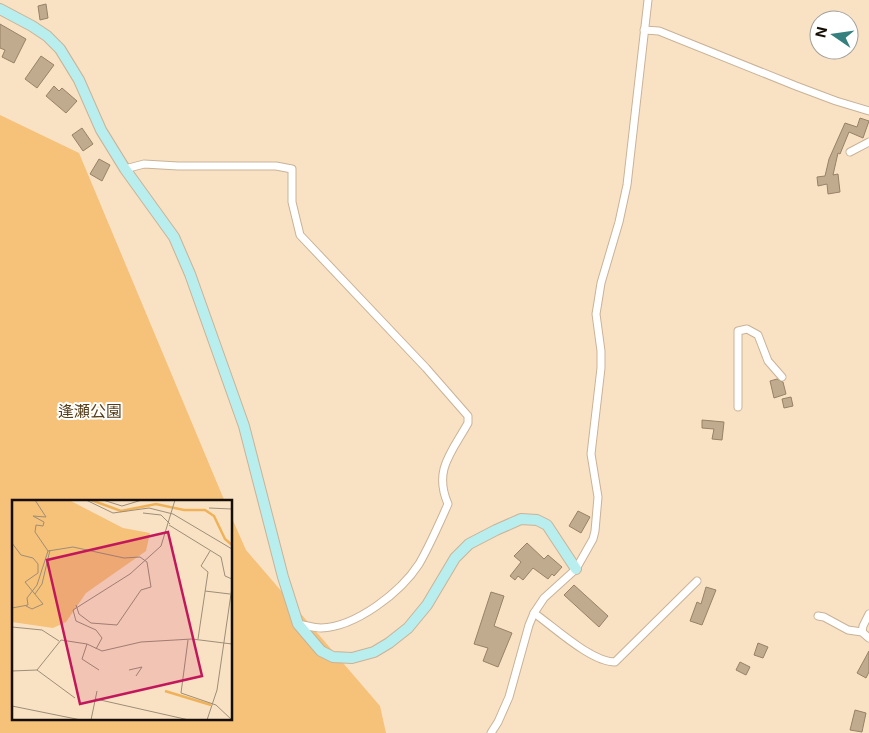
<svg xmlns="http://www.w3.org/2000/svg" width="869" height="733" font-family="Inter,'Noto Sans JP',sans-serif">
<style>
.green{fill:#f6c178}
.building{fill:#c1ab8f;stroke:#978267}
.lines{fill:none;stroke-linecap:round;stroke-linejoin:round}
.street-casing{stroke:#c9b296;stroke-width:9}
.secondary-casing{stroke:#c9b296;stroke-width:12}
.street{stroke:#fff;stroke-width:7}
.secondary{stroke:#b8eeee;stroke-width:10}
.labels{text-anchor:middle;stroke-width:4;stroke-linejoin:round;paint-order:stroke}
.park-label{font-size:16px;fill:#583f1a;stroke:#fff}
.inset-river{fill:none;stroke:#f0b259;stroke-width:2.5}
.inset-road{fill:none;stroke:#9e8d77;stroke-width:1}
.view{fill:#c2185b;fill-opacity:0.15;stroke:#c2185b;stroke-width:2.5}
.inset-edge{fill:none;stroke:#150e04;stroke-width:2.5}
</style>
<rect width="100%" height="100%" fill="#f9e2c4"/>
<!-- green -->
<polygon class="green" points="0,115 79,153 225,502 14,502 14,719 231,719 231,516 246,550 380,706 386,733 0,733"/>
<!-- building -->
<g class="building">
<polygon points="46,4 48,18 40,20 38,6"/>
<polygon points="0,24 26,39 14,63 2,57 5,50 0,48"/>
<polygon points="41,56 54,65 37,88 25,79"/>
<polygon points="54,86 59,91 62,88 77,101 66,113 46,96"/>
<polygon points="860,118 869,121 863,138 849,132 840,154 838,153 833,175 838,174 840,192 828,194 827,184 818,186 817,177 825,176 829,159 845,123 857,127"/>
<polygon points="82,128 93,144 83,151 72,135"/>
<polygon points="99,159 110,165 102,181 90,174"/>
<polygon points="777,379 783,382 786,394 774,398 770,381"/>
<polygon points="791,397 793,406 784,408 782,399"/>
<polygon points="702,420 724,422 722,440 712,439 714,429 702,428"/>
<polygon points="578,511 590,517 581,533 569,526"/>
<polygon points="527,543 544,559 548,555 562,567 554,576 552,574 548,579 533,568 523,580 518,576 515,580 510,576 521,562 514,556"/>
<polygon points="574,585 608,616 599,627 564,595"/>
<polygon points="706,587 716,590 702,625 690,621 697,602 701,604"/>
<polygon points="491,592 504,596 494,626 512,633 498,667 483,661 488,648 474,644"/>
<polygon points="758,643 768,647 763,658 754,655"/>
<polygon points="869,651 869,672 866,678 857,673"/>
<polygon points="740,662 750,667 746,675 736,670"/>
<polygon points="855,710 866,713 862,732 850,730"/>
</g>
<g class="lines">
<!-- street casing -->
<g class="street-casing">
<g id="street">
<polyline points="644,30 659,31 796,86 836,101 869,111"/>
<polyline points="850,152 869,142"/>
<path d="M125,169L144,164L178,166H276L292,169V202L300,235L426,368L468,416V423C452,452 433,470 448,504C439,524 430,545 419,564C401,592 356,627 321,628C314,628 305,625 298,624"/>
<polyline points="738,407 738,331 747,329 758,335 768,361 782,377"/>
<path d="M534,613C554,627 591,662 615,662L697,581"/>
<polyline points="818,616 824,617 848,630 862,632 869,638"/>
<polyline points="862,632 863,626 869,614"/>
<polyline points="491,733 498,722 509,697 529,625 534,613 544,598 576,569 593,539 595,531 598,497 591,454 601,368 601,351 596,314 598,302 601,283 619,222 627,185 648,0"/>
</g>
</g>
<!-- secondary casing -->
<g class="secondary-casing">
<polyline id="secondary" points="0,9 32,26 47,36 60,49 79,80 101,130 125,169 174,237 190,274 244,426 283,577 298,624 321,651 333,657 352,658 374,652 389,643 408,628 427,605 455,558 469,544 496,530 521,519 537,520 547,525 576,569"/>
</g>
<!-- street -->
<use href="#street" class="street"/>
<!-- secondary -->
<use href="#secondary" class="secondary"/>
</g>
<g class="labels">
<!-- park labels -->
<g class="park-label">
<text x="90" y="417">逢瀬公園</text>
</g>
</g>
<!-- overview -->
<g transform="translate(12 500)">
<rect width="220" height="220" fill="#f9e2c4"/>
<path d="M0,0H57L111,28L138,33L134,51L74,93L54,122L41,128L0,122Z" fill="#f6c178"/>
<path class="inset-river" d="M79,0L109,11L144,4L172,10H193L202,16L213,39L220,45M153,191L199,205"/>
<path class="inset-road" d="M23,0L34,17L21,16L32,22L31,26L24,25L23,32L36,51L61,47L112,58L128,57L135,62L139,87L129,90L105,125L79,123L67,114L64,105M74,0L101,13L137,8L161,14L220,49M91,0L110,6L130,0M197,8L220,9M131,13L149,15L158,24M157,25L209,57L213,76L220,79M0,43L9,55L21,58L26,64V73L13,82L31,104L20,109L14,106M193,91L218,94M23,94L30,84L38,50M0,108L16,105L15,98L25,85L36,51M0,127L30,130L47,141M186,139L196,72L189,66L198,51M176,140L169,193L204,205L220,220M75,144L70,159L87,170M84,149L90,138L84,130L64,121L61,110L118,74L149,46L163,0M25,170L63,198M117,170L130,167L124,176M0,171L25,170L49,140L75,144L90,151L129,142L180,139L220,144M84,199L177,220M0,206L69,220M79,220L85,191M195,220L205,190L220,87"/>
<path class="view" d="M156,32L190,176L68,204L35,60Z"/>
<rect width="220" height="220" class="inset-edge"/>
</g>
<!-- north arrow -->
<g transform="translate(834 35) rotate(283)"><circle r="24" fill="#ffffff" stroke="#a19f9b"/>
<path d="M0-4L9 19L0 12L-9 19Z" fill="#367f7f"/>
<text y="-8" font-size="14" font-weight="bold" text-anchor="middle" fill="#150e04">N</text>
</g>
</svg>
